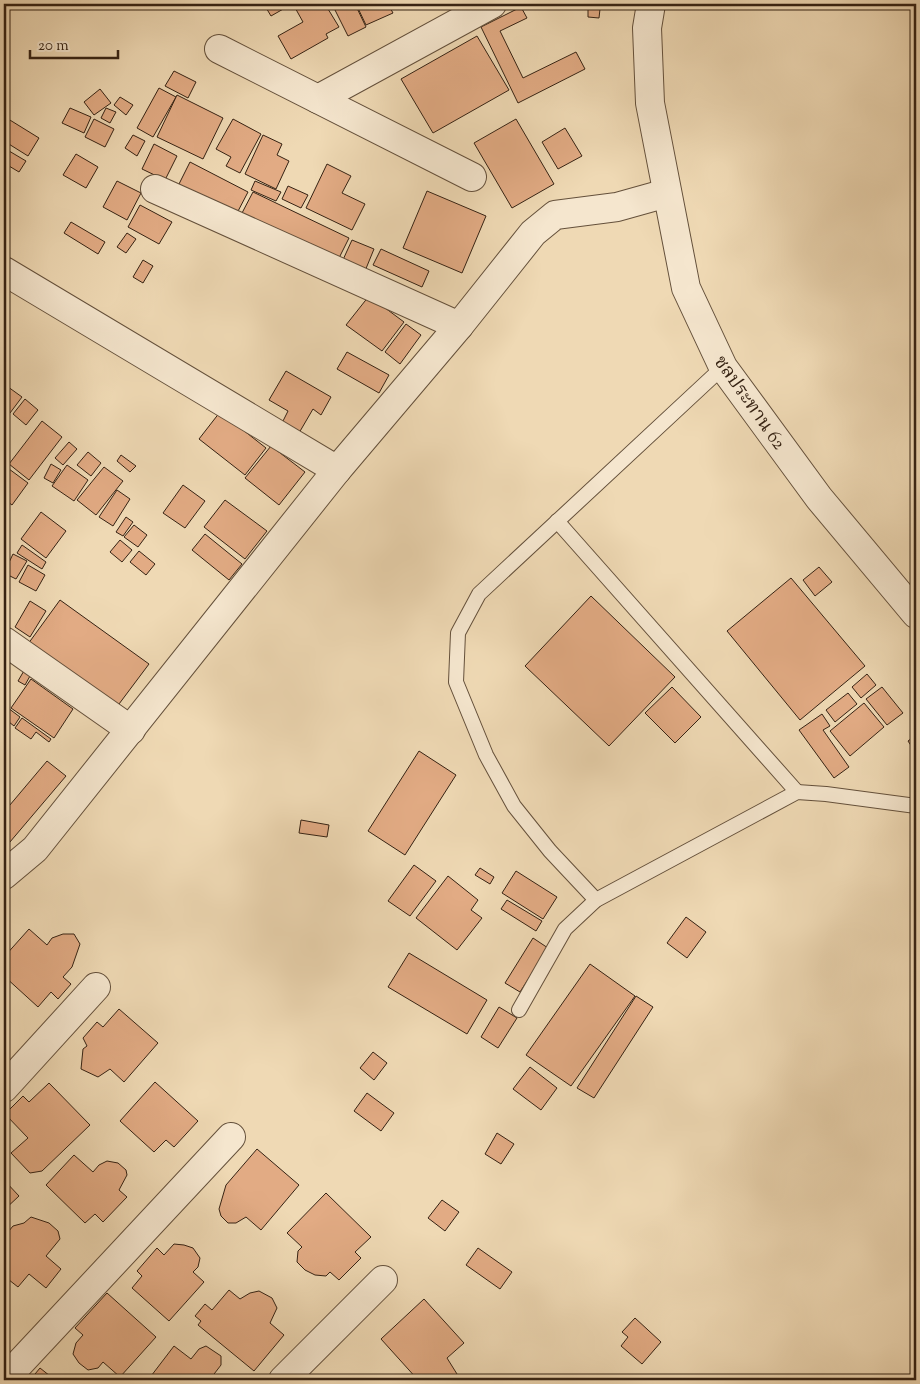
<svg xmlns="http://www.w3.org/2000/svg" width="920" height="1384" font-family="'Sorts Mill Goudy','Noto Serif Thai',serif">
<style>
.building{fill:#e2ab84;stroke:#352213}
.lines{fill:none;stroke-linecap:round;stroke-linejoin:round}
.service-casing{stroke:#64503b;stroke-width:16}
.minor-casing{stroke:#64503b;stroke-width:30}
.service{stroke:#f5e6ce;stroke-width:14}
.minor{stroke:#f5e6ce;stroke-width:28}
.labels{text-anchor:middle;stroke-width:4.5;stroke-linejoin:round;paint-order:stroke}
.street-label{font-size:19px;fill:#352213;stroke:#f5e6ce}
</style>
<rect width="100%" height="100%" fill="#efd9b4"/>
<filter id="stains"><feTurbulence type="fractalNoise" baseFrequency=".004" numOctaves="4"/><feColorMatrix values="0 0 0 0 .2 0 0 0 0 .09 0 0 0 0 .02 0 0 0 .5 -.17"/></filter>
<radialGradient id="worn" r=".72"><stop offset=".6" stop-color="#630" stop-opacity="0"/><stop offset="1" stop-color="#630" stop-opacity=".3"/></radialGradient>
<!-- building -->
<g class="building">
<polygon points="270,4 292,4 271,16 265,6"/>
<polygon points="293,4 325,4 339,27 326,34 328,38 291,59 278,36 303,22"/>
<polygon points="332,4 355,4 366,27 348,36"/>
<polygon points="356,4 388,4 393,13 366,25"/>
<polygon points="521,7 527,18 500,31 523,78 576,52 585,69 518,103 481,27"/>
<polygon points="588,9 600,9 599,18 588,17"/>
<polygon points="477,36 509,90 433,133 401,79"/>
<polygon points="174,71 196,82 188,98 165,86"/>
<polygon points="159,88 176,97 153,137 137,128"/>
<polygon points="100,89 111,103 94,115 84,102"/>
<polygon points="177,95 223,118 203,159 157,137"/>
<polygon points="120,97 133,105 126,115 114,105"/>
<polygon points="70,108 91,117 84,133 62,123"/>
<polygon points="106,108 116,112 110,123 101,118"/>
<polygon points="5,117 39,138 28,156 4,141 4,120"/>
<polygon points="94,119 114,129 105,147 85,137"/>
<polygon points="233,119 261,134 240,173 226,166 231,157 216,149"/>
<polygon points="516,119 554,184 512,208 474,143"/>
<polygon points="565,128 582,156 558,169 542,142"/>
<polygon points="133,135 145,141 137,156 125,148"/>
<polygon points="263,135 282,144 277,155 289,161 276,189 245,174"/>
<polygon points="154,144 177,156 165,180 142,169"/>
<polygon points="4,148 26,161 19,172 4,163"/>
<polygon points="76,154 98,167 86,188 63,175"/>
<polygon points="190,162 248,192 236,215 178,186"/>
<polygon points="327,164 351,176 342,193 365,204 352,230 306,208"/>
<polygon points="117,181 141,193 127,220 103,207"/>
<polygon points="255,181 281,192 276,201 251,190"/>
<polygon points="288,186 308,195 301,208 282,199"/>
<polygon points="427,191 486,216 462,273 403,248"/>
<polygon points="253,192 349,238 338,260 242,213"/>
<polygon points="140,205 172,222 159,244 128,227"/>
<polygon points="71,222 105,242 98,254 64,233"/>
<polygon points="127,233 136,239 126,253 117,247"/>
<polygon points="352,240 374,249 365,271 342,262"/>
<polygon points="381,249 429,271 422,287 373,265"/>
<polygon points="143,260 153,266 143,283 133,277"/>
<polygon points="369,296 404,322 382,351 346,325"/>
<polygon points="406,324 421,335 400,364 385,352"/>
<polygon points="347,352 389,375 379,393 337,369"/>
<polygon points="286,371 331,397 321,415 313,409 299,433 282,423 288,411 269,400"/>
<polygon points="4,384 22,397 10,413 4,407"/>
<polygon points="25,399 38,410 26,425 13,414"/>
<polygon points="220,412 266,448 245,475 199,439"/>
<polygon points="42,421 62,437 29,480 9,464"/>
<polygon points="69,442 77,449 63,465 55,458"/>
<polygon points="271,446 305,472 279,505 245,478"/>
<polygon points="88,452 101,463 91,476 77,465"/>
<polygon points="121,455 136,466 130,472 117,461"/>
<polygon points="51,464 61,470 53,483 44,478"/>
<polygon points="67,465 88,480 74,501 52,486"/>
<polygon points="5,466 28,483 12,505 4,499 4,468"/>
<polygon points="104,467 123,481 96,515 77,500"/>
<polygon points="183,485 205,501 185,528 163,513"/>
<polygon points="117,490 130,499 113,526 99,517"/>
<polygon points="225,500 267,531 245,559 204,527"/>
<polygon points="41,512 66,531 46,558 21,539"/>
<polygon points="126,517 133,522 123,536 116,532"/>
<polygon points="134,525 147,535 138,547 124,537"/>
<polygon points="205,534 242,564 229,580 192,550"/>
<polygon points="120,540 132,550 122,562 110,552"/>
<polygon points="22,545 46,562 42,569 17,553"/>
<polygon points="139,551 155,564 146,575 130,562"/>
<polygon points="13,554 27,561 16,579 4,573"/>
<polygon points="28,565 45,575 36,591 19,582"/>
<polygon points="819,567 832,582 815,596 803,580"/>
<polygon points="791,578 865,666 800,720 727,631"/>
<polygon points="591,596 675,677 609,746 525,666"/>
<polygon points="60,600 149,664 116,708 28,644"/>
<polygon points="30,601 46,611 30,637 15,627"/>
<polygon points="25,669 39,682 30,676 25,685 18,681"/>
<polygon points="867,674 876,685 861,698 852,687"/>
<polygon points="31,679 73,709 54,738 11,708"/>
<polygon points="672,687 701,717 675,743 645,713"/>
<polygon points="882,687 903,713 887,725 866,699"/>
<polygon points="848,693 857,704 835,722 826,710"/>
<polygon points="864,703 884,727 850,756 830,731"/>
<polygon points="4,705 20,717 14,726 4,718"/>
<polygon points="822,714 830,726 823,730 849,767 834,778 799,730"/>
<polygon points="22,718 51,739 49,742 36,732 31,739 15,728"/>
<polygon points="916,735 916,753 908,741"/>
<polygon points="419,751 456,775 405,855 368,831"/>
<polygon points="47,761 66,776 4,849 4,812"/>
<polygon points="301,820 329,825 327,837 299,833"/>
<polygon points="414,865 436,881 410,916 388,901"/>
<polygon points="480,868 494,877 490,884 475,875"/>
<polygon points="516,871 557,897 543,919 502,893"/>
<polygon points="448,876 478,900 471,910 482,918 457,950 416,918"/>
<polygon points="507,900 542,921 536,931 501,909"/>
<polygon points="686,917 706,932 687,958 667,943"/>
<polygon points="29,929 47,945 52,938 63,934 74,934 80,944 72,967 63,977 71,984 58,999 51,992 38,1007 4,976 4,957"/>
<polygon points="533,938 548,948 520,992 505,983"/>
<polygon points="409,953 487,1000 467,1034 388,987"/>
<polygon points="590,964 635,996 571,1086 526,1055"/>
<polygon points="636,996 653,1007 594,1098 577,1088"/>
<polygon points="499,1007 517,1018 498,1048 481,1037"/>
<polygon points="119,1009 158,1043 124,1082 110,1069 98,1077 81,1069 83,1049 87,1046 83,1038 97,1022 103,1027"/>
<polygon points="373,1052 387,1063 374,1080 360,1068"/>
<polygon points="530,1067 557,1088 541,1110 513,1089"/>
<polygon points="155,1082 198,1121 174,1147 166,1140 154,1152 120,1121"/>
<polygon points="49,1083 90,1125 42,1171 30,1173 11,1153 28,1138 5,1114 23,1096 29,1102"/>
<polygon points="367,1093 394,1113 381,1131 354,1111"/>
<polygon points="497,1133 514,1144 501,1164 485,1154"/>
<polygon points="257,1149 299,1185 261,1230 246,1217 236,1223 228,1223 221,1216 219,1209 226,1185"/>
<polygon points="74,1155 93,1172 99,1165 107,1161 118,1163 126,1170 127,1175 119,1190 127,1197 103,1222 95,1214 85,1223 46,1185"/>
<polygon points="4,1180 19,1196 4,1210"/>
<polygon points="326,1193 371,1237 355,1252 361,1258 339,1280 330,1272 326,1276 315,1275 305,1270 297,1262 298,1251 302,1247 287,1233"/>
<polygon points="442,1200 459,1212 445,1231 428,1218"/>
<polygon points="31,1217 49,1223 58,1231 60,1239 46,1256 61,1269 46,1288 29,1274 18,1287 4,1276 4,1237 13,1226 24,1223"/>
<polygon points="174,1244 184,1245 193,1248 200,1258 198,1267 193,1272 204,1282 169,1321 132,1288 142,1276 137,1271 157,1248 164,1255"/>
<polygon points="478,1248 512,1272 500,1289 466,1265"/>
<polygon points="229,1290 240,1299 250,1293 259,1291 272,1298 277,1308 270,1323 284,1335 254,1371 198,1325 201,1321 195,1316 205,1304 212,1310"/>
<polygon points="107,1293 156,1337 120,1377 103,1362 98,1368 88,1370 79,1363 73,1354 76,1343 83,1335 75,1328"/>
<polygon points="424,1299 464,1343 447,1358 457,1374 454,1380 418,1380 381,1339"/>
<polygon points="635,1318 661,1342 642,1364 621,1346 628,1337 622,1332"/>
<polygon points="174,1346 191,1359 199,1349 206,1346 221,1356 221,1365 211,1378 214,1380 148,1380"/>
<polygon points="40,1368 55,1380 30,1380"/>
</g>
<g class="lines">
<!-- service casing -->
<g class="service-casing">
<g id="service">
<polyline points="557,521 797,792"/>
<polyline points="596,900 550,851 514,806 486,755 456,682 458,633 479,594 723,367"/>
<polyline points="519,1010 565,929 596,900 797,792 826,794 916,806"/>
</g>
</g>
<!-- minor casing -->
<g class="minor-casing">
<g id="minor">
<polyline points="651,4 647,28 650,103 686,288 723,367 819,498 916,614"/>
<polyline points="219,49 472,177"/>
<polyline points="318,99 492,4"/>
<polyline points="155,189 459,326"/>
<polyline points="4,271 337,470"/>
<polyline points="4,641 131,730"/>
<polyline points="4,875 35,849 337,470 459,326 533,233 555,215 617,207 667,193"/>
<polyline points="4,1088 96,987"/>
<polyline points="4,1380 231,1137"/>
<polyline points="283,1380 383,1280"/>
</g>
</g>
<!-- service -->
<use href="#service" class="service"/>
<!-- minor -->
<use href="#minor" class="minor"/>
</g>
<g class="labels">
<!-- street labels -->
<g class="street-label">
<text transform="translate(751 402) rotate(55)" y="7">ชลประทาน 62</text>
</g>
</g>
<!-- margin -->
<rect width="920" height="1384" fill="none" stroke="#efd9b4" stroke-width="20"/>
<rect x="5" y="5" width="910" height="1374" fill="none" stroke="#352213" stroke-width="2.5"/>
<rect x="10" y="10" width="900" height="1364" fill="none" stroke="#352213"/>
<!-- scale -->
<path d="M30 50v8h88v-8" fill="none" stroke="#352213" stroke-width="2.5"/>
<text x="38" y="50" font-size="15" fill="#352213" stroke="#f5e6ce" stroke-width="4" paint-order="stroke">20 m</text>
<rect width="100%" height="100%" filter="url(#stains)"/>
<rect width="100%" height="100%" fill="url(#worn)"/>
</svg>
